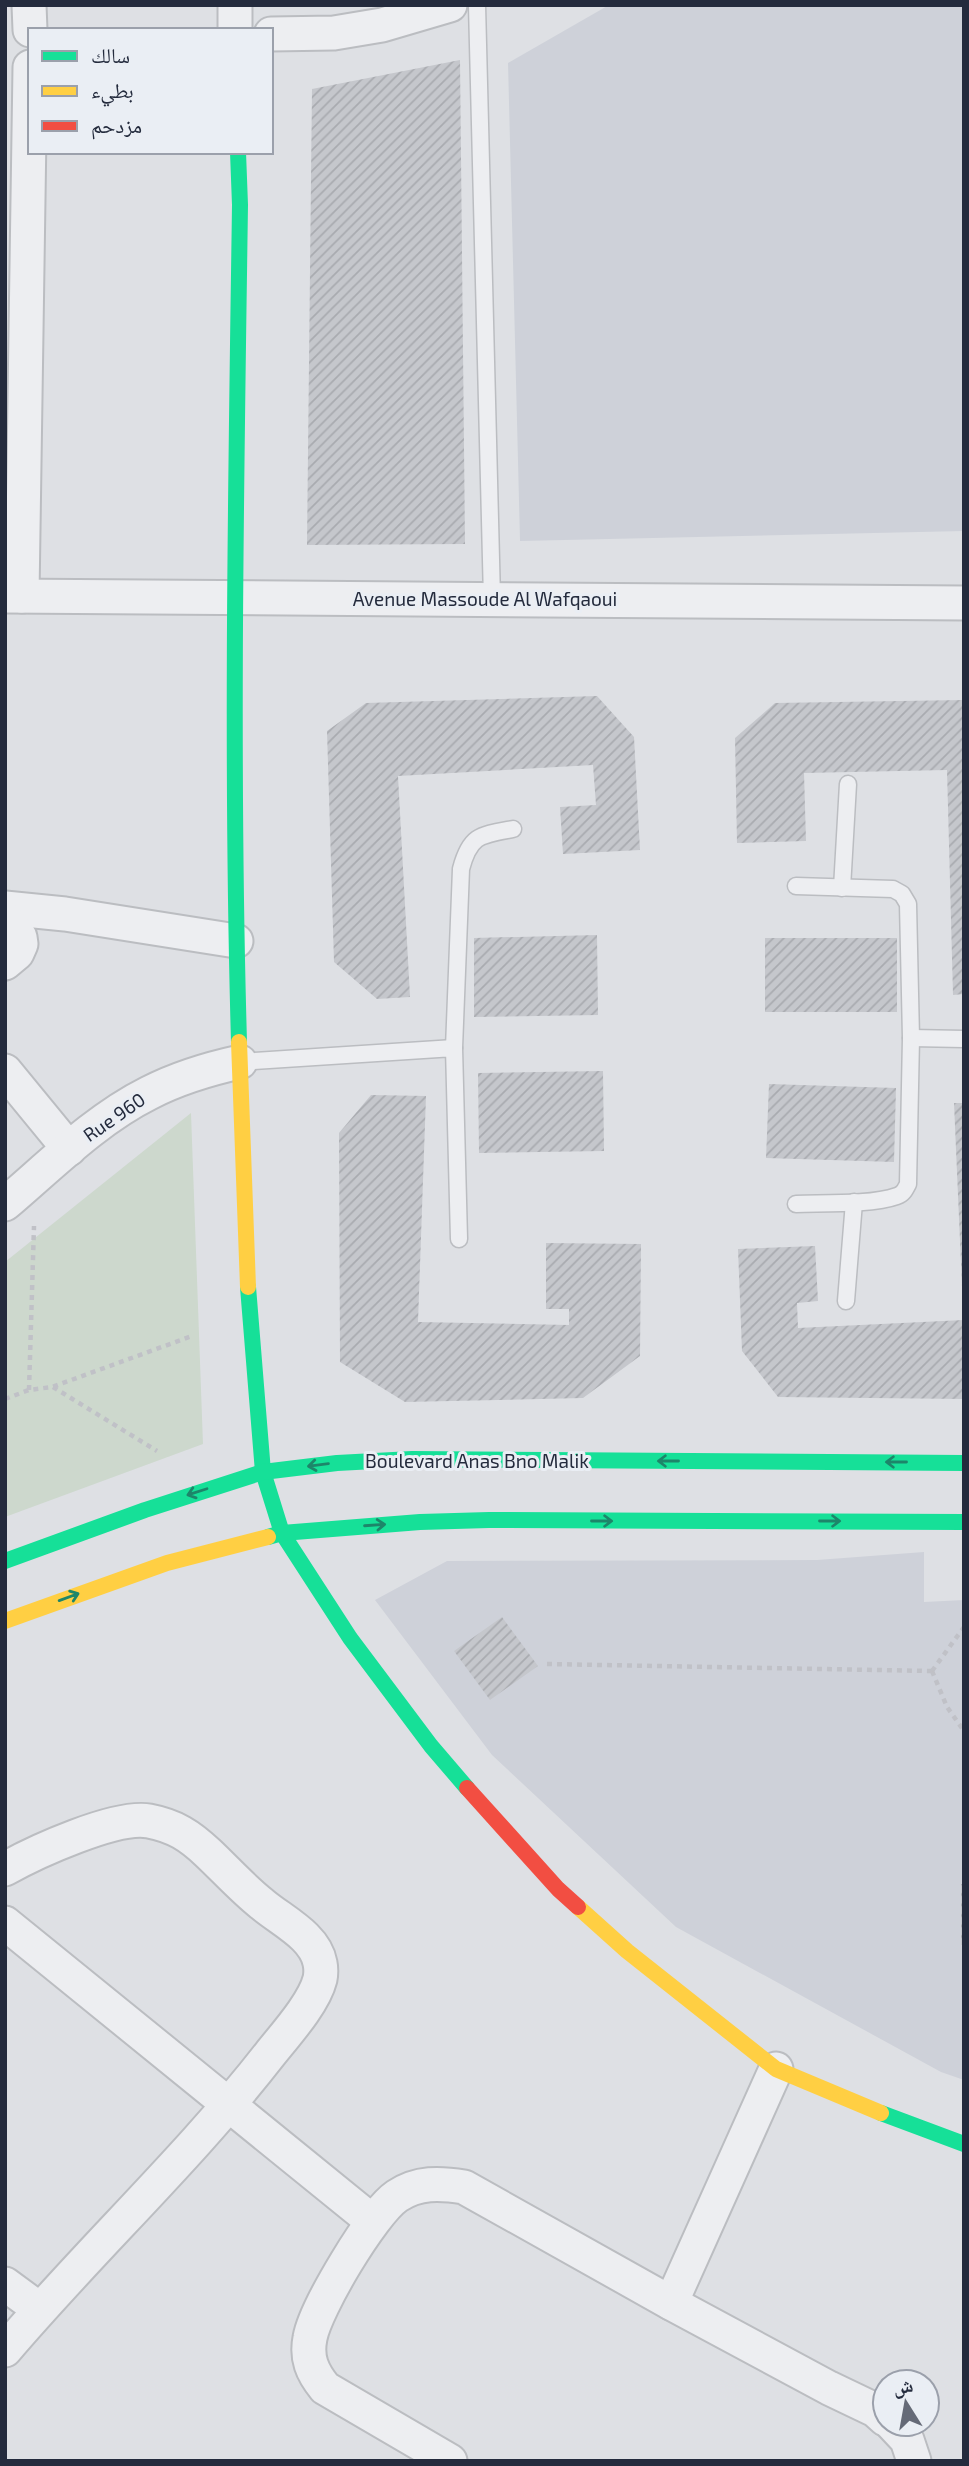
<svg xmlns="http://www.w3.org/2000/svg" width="969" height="2466" font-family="'Exo 2','Noto Naskh Arabic',sans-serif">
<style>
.built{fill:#ced1d9}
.green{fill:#cdd8cd}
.building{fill:url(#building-hatch)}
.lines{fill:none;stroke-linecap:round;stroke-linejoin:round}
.lane-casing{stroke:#bbbdc1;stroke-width:19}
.street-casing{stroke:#bbbdc1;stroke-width:37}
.path{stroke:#c0c1c7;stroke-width:4.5;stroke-dasharray:5 5;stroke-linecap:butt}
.lane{stroke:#edeef1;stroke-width:16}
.street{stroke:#edeef1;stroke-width:33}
.fast{stroke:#16e098;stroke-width:16}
.slow{stroke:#ffcf43;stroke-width:16}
.jam{stroke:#f24e42;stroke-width:16}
.oneway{stroke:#1d866a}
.labels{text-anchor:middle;stroke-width:6;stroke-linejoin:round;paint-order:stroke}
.street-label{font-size:19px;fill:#242b3d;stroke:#eaeef4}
</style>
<defs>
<pattern id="building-hatch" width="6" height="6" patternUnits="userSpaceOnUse" patternTransform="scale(1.75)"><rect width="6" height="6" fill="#c5c7cc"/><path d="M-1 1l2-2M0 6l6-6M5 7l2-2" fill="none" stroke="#a9abb0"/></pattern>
</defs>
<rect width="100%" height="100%" fill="#dee0e4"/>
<!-- built -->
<g class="built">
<polygon points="609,5 964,5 964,531 520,541 508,63"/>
<polygon points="924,1552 924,1602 964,1600 964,2080 941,2072 676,1927 492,1755 375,1600 447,1561 817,1560"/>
</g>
<!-- green -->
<polygon class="green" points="191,1113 203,1444 5,1517 5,1262"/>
<!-- building -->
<g class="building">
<polygon points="460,60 465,544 307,545 312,89"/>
<polygon points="597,696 634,737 640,850 563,854 560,807 596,805 593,765 398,776 410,997 377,999 334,962 327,731 366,703"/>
<polygon points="964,700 964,994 953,995 947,770 804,773 806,841 737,843 735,738 775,703"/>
<polygon points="597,935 598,1015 474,1017 474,938"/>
<rect x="765" y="938" width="132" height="74"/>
<polygon points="603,1071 604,1151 479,1153 478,1073"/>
<polygon points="769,1084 896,1088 894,1162 766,1158"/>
<polygon points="371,1095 426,1096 418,1322 569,1325 569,1309 546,1309 546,1243 641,1244 640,1356 583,1398 405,1402 340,1362 339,1133"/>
<polygon points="954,1103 964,1103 964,1287 962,1287"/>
<polygon points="815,1246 818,1301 797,1303 798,1328 964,1320 964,1399 778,1397 742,1351 738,1249"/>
<polygon points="502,1617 538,1666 490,1700 454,1651"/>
<rect x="961" y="1884" width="3" height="61"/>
</g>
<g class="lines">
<!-- lane casing -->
<g class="lane-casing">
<g id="lane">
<polyline points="477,5 492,599"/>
<polyline points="842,888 848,784"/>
<polyline points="911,1038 964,1039"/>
<path d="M454,1048L461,869C470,835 480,835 513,829"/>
<polyline points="240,1062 454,1048 459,1239"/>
<path d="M796,1204C824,1203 872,1205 897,1196C903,1194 905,1190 908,1184L911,1038L908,904L902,894L893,889L796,886"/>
<polyline points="846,1301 854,1202"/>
</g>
</g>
<!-- street casing -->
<g class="street-casing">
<g id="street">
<polyline points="29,5 30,30"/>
<polyline points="235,30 235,5"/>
<polyline points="271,34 334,33 382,25 450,5"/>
<polyline points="5,596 964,603"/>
<polyline points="22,596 30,67"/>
<polyline points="5,908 65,914 236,941"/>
<polyline points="5,918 20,937 21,944 17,953 5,963"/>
<polyline points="5,1071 69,1149"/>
<path d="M5,1204C51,1165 95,1120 149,1093C178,1078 208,1069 240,1062"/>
<path d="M5,1869C35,1852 116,1815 149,1821C175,1826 190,1836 208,1853C226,1870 243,1889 262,1904C282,1921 315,1936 320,1963C321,1968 321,1974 320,1979C314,2003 286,2034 270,2054C189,2158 91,2249 5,2350"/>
<polyline points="5,1923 372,2221"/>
<polyline points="5,2284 39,2309"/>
<polyline points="671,2303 776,2069"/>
<polyline points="892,2424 907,2440 914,2461"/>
<path d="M450,2461L325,2388C312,2372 306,2358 310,2338C315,2309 372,2213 397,2196C418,2182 440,2183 464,2187L671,2303L829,2388L875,2410L885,2419"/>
</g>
</g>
<!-- path -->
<g class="path">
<polyline points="53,1387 157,1451"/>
<polyline points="29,1390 34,1226"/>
<polyline points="5,1399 29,1390 52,1387 192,1336"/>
<polyline points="547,1664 932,1671"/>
<polyline points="932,1671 947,1707 964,1731"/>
<polyline points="932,1671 964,1627"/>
</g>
<!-- lane -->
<use href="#lane" class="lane"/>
<!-- street -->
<use href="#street" class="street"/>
<!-- fast -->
<g class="fast">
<path d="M238,152L240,205C236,484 231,763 239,1042"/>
<polyline points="248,1287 263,1472 282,1533 350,1638 431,1746 467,1788"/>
<polyline points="268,1537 282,1533 420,1522 489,1520 964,1522"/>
<polyline points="5,1561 145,1510 263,1472 337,1463 412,1459 964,1463"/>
<polyline points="881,2113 964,2144"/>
</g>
<!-- slow -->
<g class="slow">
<polyline points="239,1042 248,1287"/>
<polyline points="5,1621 167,1563 268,1537"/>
<polyline points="578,1907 627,1951 776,2069 881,2113"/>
</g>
<!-- jam -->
<polyline class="jam" points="467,1788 558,1889 578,1907"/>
</g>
<!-- one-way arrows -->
<defs><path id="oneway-shaft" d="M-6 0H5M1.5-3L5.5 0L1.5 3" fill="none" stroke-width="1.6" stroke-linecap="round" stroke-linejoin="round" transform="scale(1.75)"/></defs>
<g class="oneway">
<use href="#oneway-shaft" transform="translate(668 1461) rotate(-180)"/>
<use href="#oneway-shaft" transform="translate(896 1462) rotate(-180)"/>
<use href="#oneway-shaft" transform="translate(318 1465) rotate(173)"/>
<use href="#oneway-shaft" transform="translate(197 1492) rotate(162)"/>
<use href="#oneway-shaft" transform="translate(602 1521)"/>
<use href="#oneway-shaft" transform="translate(830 1521)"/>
<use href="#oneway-shaft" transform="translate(375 1525) rotate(-4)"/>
<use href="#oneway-shaft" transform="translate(69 1597) rotate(-20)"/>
</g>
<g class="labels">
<!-- street labels -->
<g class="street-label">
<text x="485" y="606">Avenue Massoude Al Wafqaoui</text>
<text transform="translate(114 1117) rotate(-35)" y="7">Rue 960</text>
<text x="477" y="1468">Boulevard Anas Bno Malik</text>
</g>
</g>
<!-- border -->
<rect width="969" height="2466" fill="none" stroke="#242b3d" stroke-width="14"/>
<!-- legend -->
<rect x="28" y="28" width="245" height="126" fill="#eaeef4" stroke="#9ba0ab" stroke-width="2"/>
<rect x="42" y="51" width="35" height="10" fill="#16e098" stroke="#9ba0ab" stroke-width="2"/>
<text x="91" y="63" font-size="21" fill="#242b3d">سالك</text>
<rect x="42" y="86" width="35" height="10" fill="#ffcf43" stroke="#9ba0ab" stroke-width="2"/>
<text x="91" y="98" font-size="21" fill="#242b3d">بطيء</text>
<rect x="42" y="121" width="35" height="10" fill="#f24e42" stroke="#9ba0ab" stroke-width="2"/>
<text x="91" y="133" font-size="21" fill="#242b3d">مزدحم</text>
<!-- north arrow -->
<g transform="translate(906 2403) rotate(349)"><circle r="33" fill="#eaeef4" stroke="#9ba0ab" stroke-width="2"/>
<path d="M0-5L12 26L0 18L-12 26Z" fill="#656a77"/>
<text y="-10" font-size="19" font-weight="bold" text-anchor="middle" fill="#242b3d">ش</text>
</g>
</svg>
